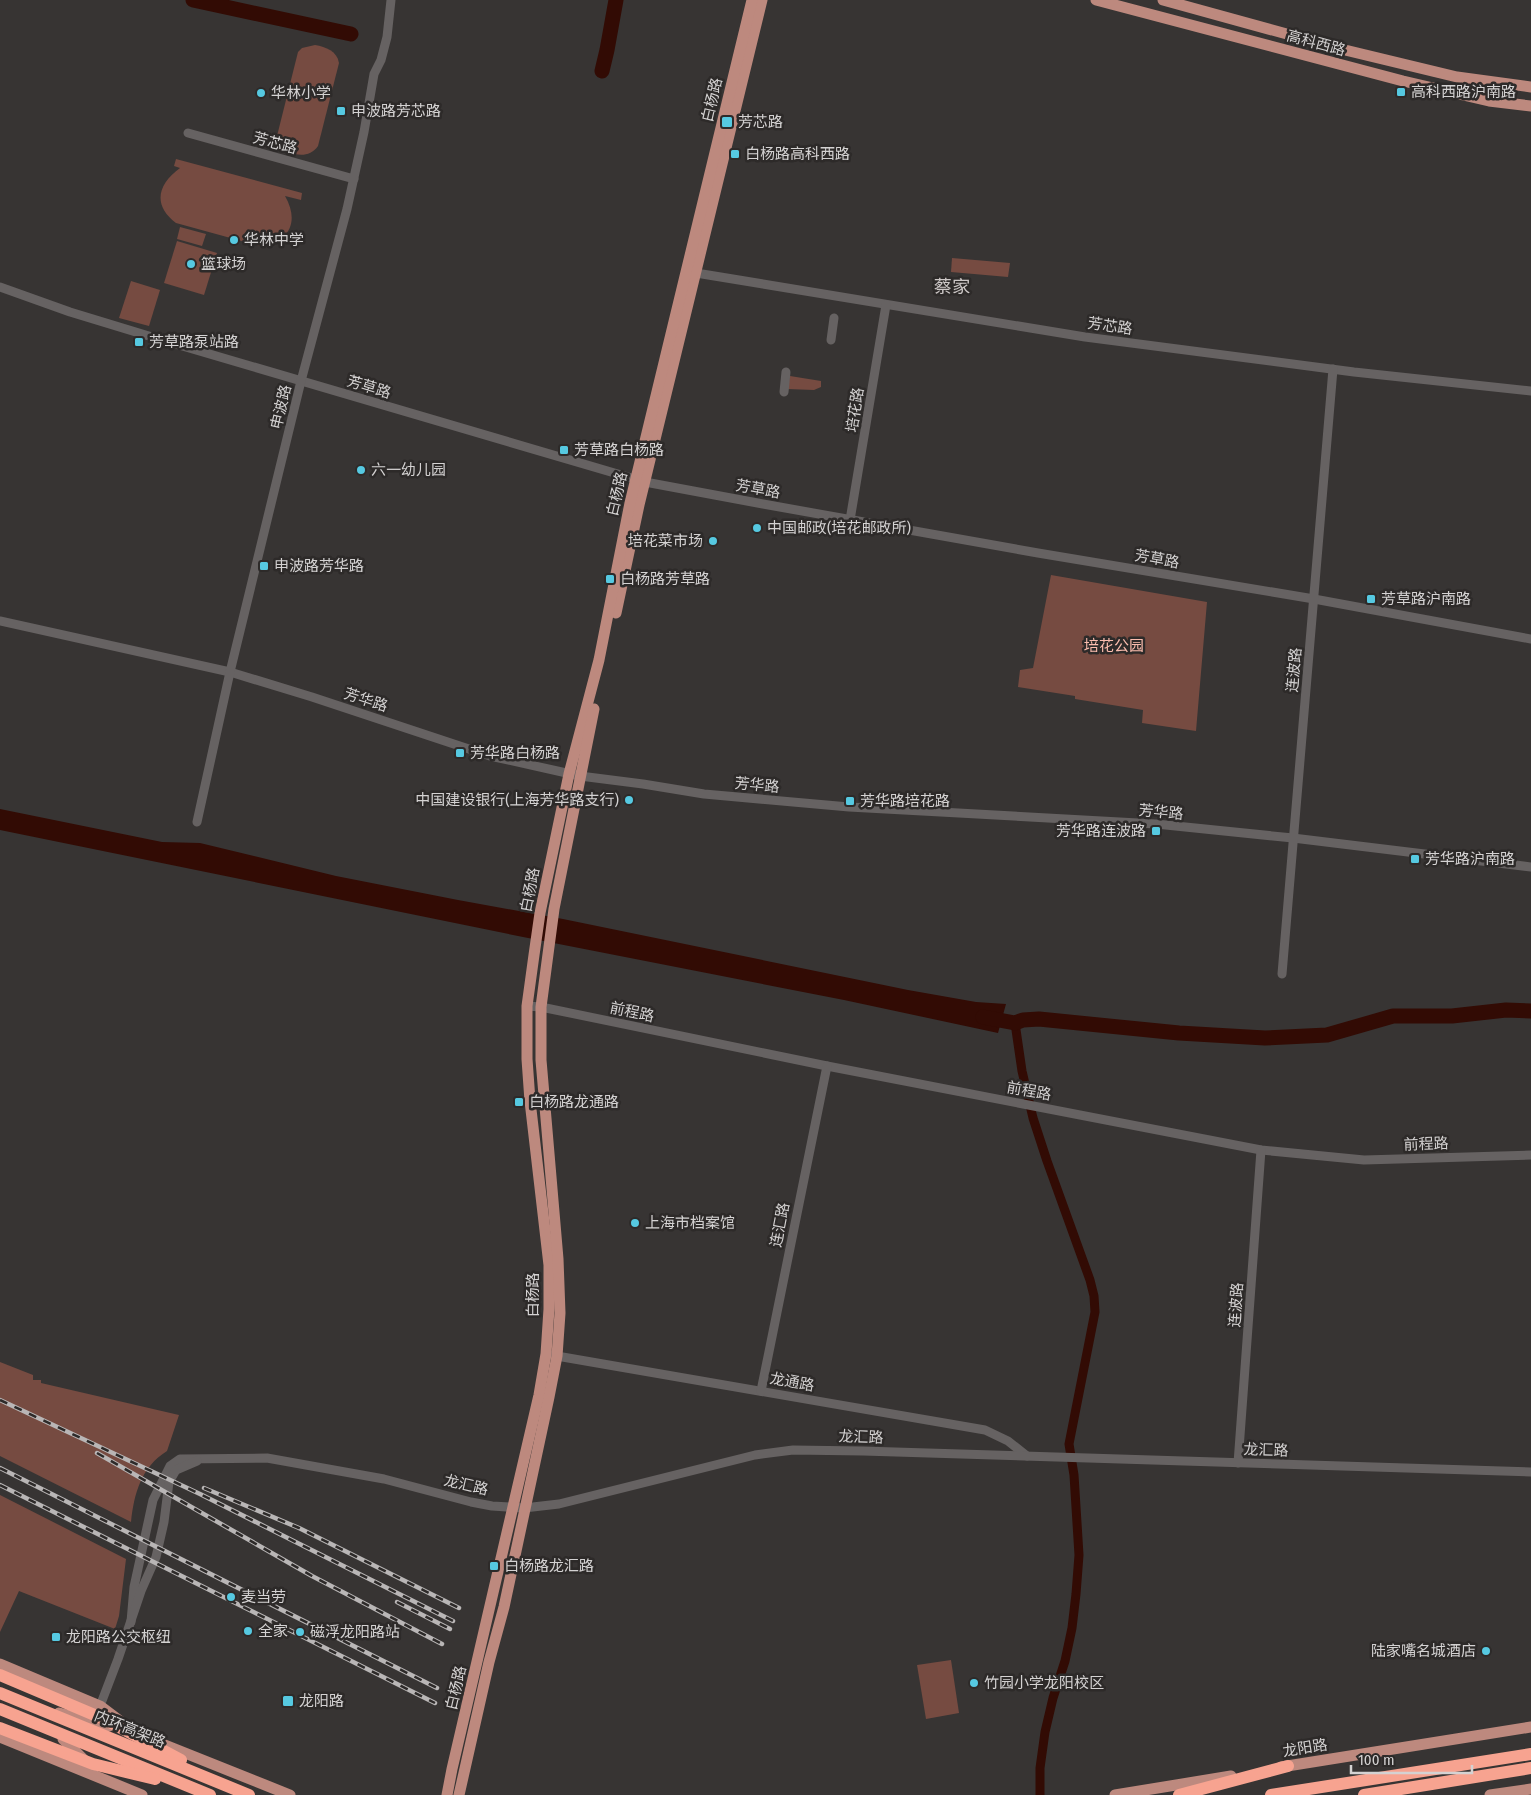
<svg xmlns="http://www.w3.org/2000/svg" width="1531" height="1795" font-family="'Fira Sans Condensed','Noto Sans SC',sans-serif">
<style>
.green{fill:#764b41}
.water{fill:#320b04}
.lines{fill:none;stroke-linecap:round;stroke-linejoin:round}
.canal{stroke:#320b04;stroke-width:9}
.river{stroke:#320b04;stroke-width:15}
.minor{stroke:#666262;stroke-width:9}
.major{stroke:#bd897e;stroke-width:11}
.highway{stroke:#f7a390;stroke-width:12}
.rail-casing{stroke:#b9b6b6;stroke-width:4.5}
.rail{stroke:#2d2a29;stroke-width:2.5;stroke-dasharray:8;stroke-linecap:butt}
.poi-dot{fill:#56c9e1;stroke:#2d2a29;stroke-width:2}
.labels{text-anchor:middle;stroke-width:5;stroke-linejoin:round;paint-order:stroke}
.street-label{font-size:15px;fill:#d4d2d2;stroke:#2d2a29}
.poi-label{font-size:15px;fill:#d4d2d2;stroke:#2d2a29;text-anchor:start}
.park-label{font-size:15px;fill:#fcbdae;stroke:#2d2a29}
.quarter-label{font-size:18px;fill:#cdc8c7;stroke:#2d2a29}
</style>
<rect width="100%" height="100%" fill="#373433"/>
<!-- green -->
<g class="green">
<path d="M315,45C326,47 337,51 339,63L318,146C309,159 292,156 280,147L277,136L298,52L302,48Z"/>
<path d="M176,159L302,193L301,200L285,196C300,222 289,243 260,246L176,223C152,205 158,184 180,168L174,166Z"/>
<polygon points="180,227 206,234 202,246 177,239"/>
<polygon points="177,241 217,253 204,295 164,283"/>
<polygon points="952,258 1010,263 1008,277 951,272"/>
<polygon points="131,281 160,290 149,326 119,318"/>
<polygon points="790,376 821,381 821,387 814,390 787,389"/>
<polygon points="1051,575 1207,602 1196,731 1142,723 1143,710 1075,699 1075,696 1018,687 1020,670 1033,668"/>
<path d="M0,1362L33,1375V1380H41V1383L179,1415L167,1451C141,1467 134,1494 131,1522L0,1456Z"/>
<polygon points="0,1495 126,1559 119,1616 115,1629 19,1591 0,1632"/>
<polygon points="951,1660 959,1713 926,1719 917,1665"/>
</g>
<!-- water -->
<polygon class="water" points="0,809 162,842 200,843 336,876 458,900 563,919 908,990 976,1002 1006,1004 998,1033 844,1000 523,937 0,830"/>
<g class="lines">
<!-- canal -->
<polyline class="canal" points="1015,1023 1022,1071 1033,1118 1047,1161 1090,1280 1094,1296 1095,1312 1069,1444 1074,1475 1079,1555 1076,1594 1072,1628 1065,1661 1053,1698 1045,1732 1040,1768 1040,1795"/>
<!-- river -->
<g class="river">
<polyline points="193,0 351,34"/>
<polyline points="602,71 607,50 616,0"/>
<polyline points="983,1017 1015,1023 1023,1020 1039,1019 1179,1033 1265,1038 1327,1035 1393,1016 1452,1016 1506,1010 1531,1011"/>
</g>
<!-- minor -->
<g class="minor">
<polyline points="188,133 354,179"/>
<polyline points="690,272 1085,337 1354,372 1531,391"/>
<polyline points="0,287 70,312 162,340 645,482 763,504 1038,553 1314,599 1531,639"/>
<polyline points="831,340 834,318"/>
<polyline points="784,392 786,372"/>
<polyline points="850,520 886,305"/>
<polyline points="0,621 230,672 312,697 490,756 580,776 643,784 704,794 849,807 1156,824 1293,838 1531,867"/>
<polyline points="197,822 230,672 301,381 347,209 364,132 374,74 381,60 387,37 391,0"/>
<polyline points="1282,974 1333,369"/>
<polyline points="527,1006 541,1007 827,1066 1261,1150 1364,1160 1531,1155"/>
<polyline points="551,1355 985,1430 1008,1441 1027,1456"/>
<polyline points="761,1391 827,1066"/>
<polyline points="1238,1463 1261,1150"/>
<polyline points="131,1622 134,1587 153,1500 170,1466 180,1459 267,1458 384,1479 471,1502 492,1506 524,1508 559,1504 755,1455 793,1450 863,1451 1531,1472"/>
<polyline points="100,1706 118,1659 141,1591 156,1557 164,1522 169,1482 176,1470 197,1461"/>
</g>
<!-- major -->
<g class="major">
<polyline points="1096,0 1403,81 1489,101 1531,106"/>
<polyline points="1163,0 1345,50 1457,77 1531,87"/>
<polyline points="616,613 639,505 762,0"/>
<polyline points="0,1664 100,1706 129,1728"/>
<polyline points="59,1713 109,1726"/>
<polyline points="0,1737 142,1795"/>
<polyline points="63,1739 85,1761"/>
<polyline points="155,1741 290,1795"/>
<polyline points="1281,1767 1531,1727"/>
<polyline points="447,1795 452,1769 539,1395 546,1354 549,1309 549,1265 530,1101 527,1059 527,1006 534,955 540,913 569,774 599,660 630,503 752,0"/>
<polyline points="459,1795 489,1662 504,1607 549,1397 557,1356 560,1313 558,1259 541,1060 541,1007 554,909 594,709"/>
<polyline points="1115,1795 1231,1776"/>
<polyline points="1490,1795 1531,1789"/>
</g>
<!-- highway -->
<g class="highway">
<polyline points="0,1675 104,1719 181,1760"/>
<polyline points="0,1693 249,1795"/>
<polyline points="0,1709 210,1795"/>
<polyline points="0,1728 93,1764 155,1779"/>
<polyline points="1179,1795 1288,1766"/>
<polyline points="1271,1795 1531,1754"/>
<polyline points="1364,1795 1531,1768"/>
</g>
<!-- rail casing -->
<g class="rail-casing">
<g id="rail">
<polyline points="0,1400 200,1494 453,1621"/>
<polyline points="97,1453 312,1576 442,1644"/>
<polyline points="0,1468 437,1688"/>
<polyline points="0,1485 435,1703"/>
<polyline points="204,1488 299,1528 459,1608"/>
<polyline points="397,1602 450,1629"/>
</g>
</g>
<!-- rail -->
<use href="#rail" class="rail"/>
</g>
<!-- markers -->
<g class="poi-dot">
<rect x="1396" y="87" width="10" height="10" rx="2.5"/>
<circle cx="261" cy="93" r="5"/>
<rect x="336" y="106" width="10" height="10" rx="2.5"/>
<rect x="721" y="116" width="12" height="12" rx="2.5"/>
<rect x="730" y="149" width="10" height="10" rx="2.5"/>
<circle cx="234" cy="240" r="5"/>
<circle cx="191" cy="264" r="5"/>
<rect x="134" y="337" width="10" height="10" rx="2.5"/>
<rect x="559" y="445" width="10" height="10" rx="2.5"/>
<circle cx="361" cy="470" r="5"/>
<circle cx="757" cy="528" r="5"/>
<circle cx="713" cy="541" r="5"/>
<rect x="259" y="561" width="10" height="10" rx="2.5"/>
<rect x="605" y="574" width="10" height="10" rx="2.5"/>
<rect x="1366" y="594" width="10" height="10" rx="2.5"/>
<rect x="455" y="748" width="10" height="10" rx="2.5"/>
<circle cx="629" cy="800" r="5"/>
<rect x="845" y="796" width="10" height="10" rx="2.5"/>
<rect x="1151" y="826" width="10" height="10" rx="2.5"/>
<rect x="1410" y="854" width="10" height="10" rx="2.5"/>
<rect x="514" y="1097" width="10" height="10" rx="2.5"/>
<circle cx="635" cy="1223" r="5"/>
<rect x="489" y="1561" width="10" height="10" rx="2.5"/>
<circle cx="231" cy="1597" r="5"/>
<circle cx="248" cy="1631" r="5"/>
<circle cx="300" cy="1632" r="5"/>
<rect x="51" y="1632" width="10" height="10" rx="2.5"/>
<circle cx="1486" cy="1651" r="5"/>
<circle cx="974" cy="1683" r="5"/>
<rect x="282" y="1695" width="12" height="12" rx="2.5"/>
</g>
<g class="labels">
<!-- street labels -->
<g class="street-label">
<text transform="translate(1316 43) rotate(15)" y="5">高科西路</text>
<text transform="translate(712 100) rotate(-77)" y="5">白杨路</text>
<text transform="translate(275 143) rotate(15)" y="5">芳芯路</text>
<text transform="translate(1110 326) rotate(8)" y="5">芳芯路</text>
<text transform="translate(369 387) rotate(17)" y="5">芳草路</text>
<text transform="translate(281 407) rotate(-77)" y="5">申波路</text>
<text transform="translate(855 410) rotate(-81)" y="5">培花路</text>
<text transform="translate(758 489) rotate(10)" y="5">芳草路</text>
<text transform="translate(617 494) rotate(-77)" y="5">白杨路</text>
<text transform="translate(1157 559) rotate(10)" y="5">芳草路</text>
<text transform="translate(1294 670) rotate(-85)" y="5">连波路</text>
<text transform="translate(366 700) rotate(18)" y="5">芳华路</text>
<text transform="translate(757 785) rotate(5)" y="5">芳华路</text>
<text transform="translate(1161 812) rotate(5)" y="5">芳华路</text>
<text transform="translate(530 890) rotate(-79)" y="5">白杨路</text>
<text transform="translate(632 1012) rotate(12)" y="5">前程路</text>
<text transform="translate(1029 1091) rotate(10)" y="5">前程路</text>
<text transform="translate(1426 1144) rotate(-2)" y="5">前程路</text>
<text transform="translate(780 1225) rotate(-79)" y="5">连汇路</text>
<text transform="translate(533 1295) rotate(-90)" y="5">白杨路</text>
<text transform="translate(1236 1305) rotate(-86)" y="5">连波路</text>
<text transform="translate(792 1382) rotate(10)" y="5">龙通路</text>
<text transform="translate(861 1437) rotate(2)" y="5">龙汇路</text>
<text transform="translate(1266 1450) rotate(2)" y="5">龙汇路</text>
<text transform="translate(466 1485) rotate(13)" y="5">龙汇路</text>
<text transform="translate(456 1688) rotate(-77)" y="5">白杨路</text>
<text transform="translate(130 1729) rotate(22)" y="5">内环高架路</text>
<text transform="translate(1305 1748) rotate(-9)" y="5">龙阳路</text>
</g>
<!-- poi labels -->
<g class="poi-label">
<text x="1411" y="97">高科西路沪南路</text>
<text x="271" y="98">华林小学</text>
<text x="351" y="116">申波路芳芯路</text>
<text x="738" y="127">芳芯路</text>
<text x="745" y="159">白杨路高科西路</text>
<text x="244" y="245">华林中学</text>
<text x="201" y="269">篮球场</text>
<text x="149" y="347">芳草路泵站路</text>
<text x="574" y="455">芳草路白杨路</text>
<text x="371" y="475">六一幼儿园</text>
<text x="767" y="533">中国邮政(培花邮政所)</text>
<text x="703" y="546" text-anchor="end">培花菜市场</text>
<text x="274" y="571">申波路芳华路</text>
<text x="620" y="584">白杨路芳草路</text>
<text x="1381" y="604">芳草路沪南路</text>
<text x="470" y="758">芳华路白杨路</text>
<text x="619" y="805" text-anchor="end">中国建设银行(上海芳华路支行)</text>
<text x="860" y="806">芳华路培花路</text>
<text x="1146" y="836" text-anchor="end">芳华路连波路</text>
<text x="1425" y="864">芳华路沪南路</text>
<text x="529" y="1107">白杨路龙通路</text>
<text x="645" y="1228">上海市档案馆</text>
<text x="504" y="1571">白杨路龙汇路</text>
<text x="241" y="1602">麦当劳</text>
<text x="258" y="1636">全家</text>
<text x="310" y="1637">磁浮龙阳路站</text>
<text x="66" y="1642">龙阳路公交枢纽</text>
<text x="1476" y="1656" text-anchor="end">陆家嘴名城酒店</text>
<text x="984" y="1688">竹园小学龙阳校区</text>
<text x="299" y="1706">龙阳路</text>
</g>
<!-- park labels -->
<g class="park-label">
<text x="1114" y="651">培花公园</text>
</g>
<!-- quarter labels -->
<g class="quarter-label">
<text x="952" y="293">蔡家</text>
</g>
</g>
<!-- scale -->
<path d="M1351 1765v8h121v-8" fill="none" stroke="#d4d2d2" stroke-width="2.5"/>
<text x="1358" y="1765" font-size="15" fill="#d4d2d2" stroke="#2d2a29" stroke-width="4" paint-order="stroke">100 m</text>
</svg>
